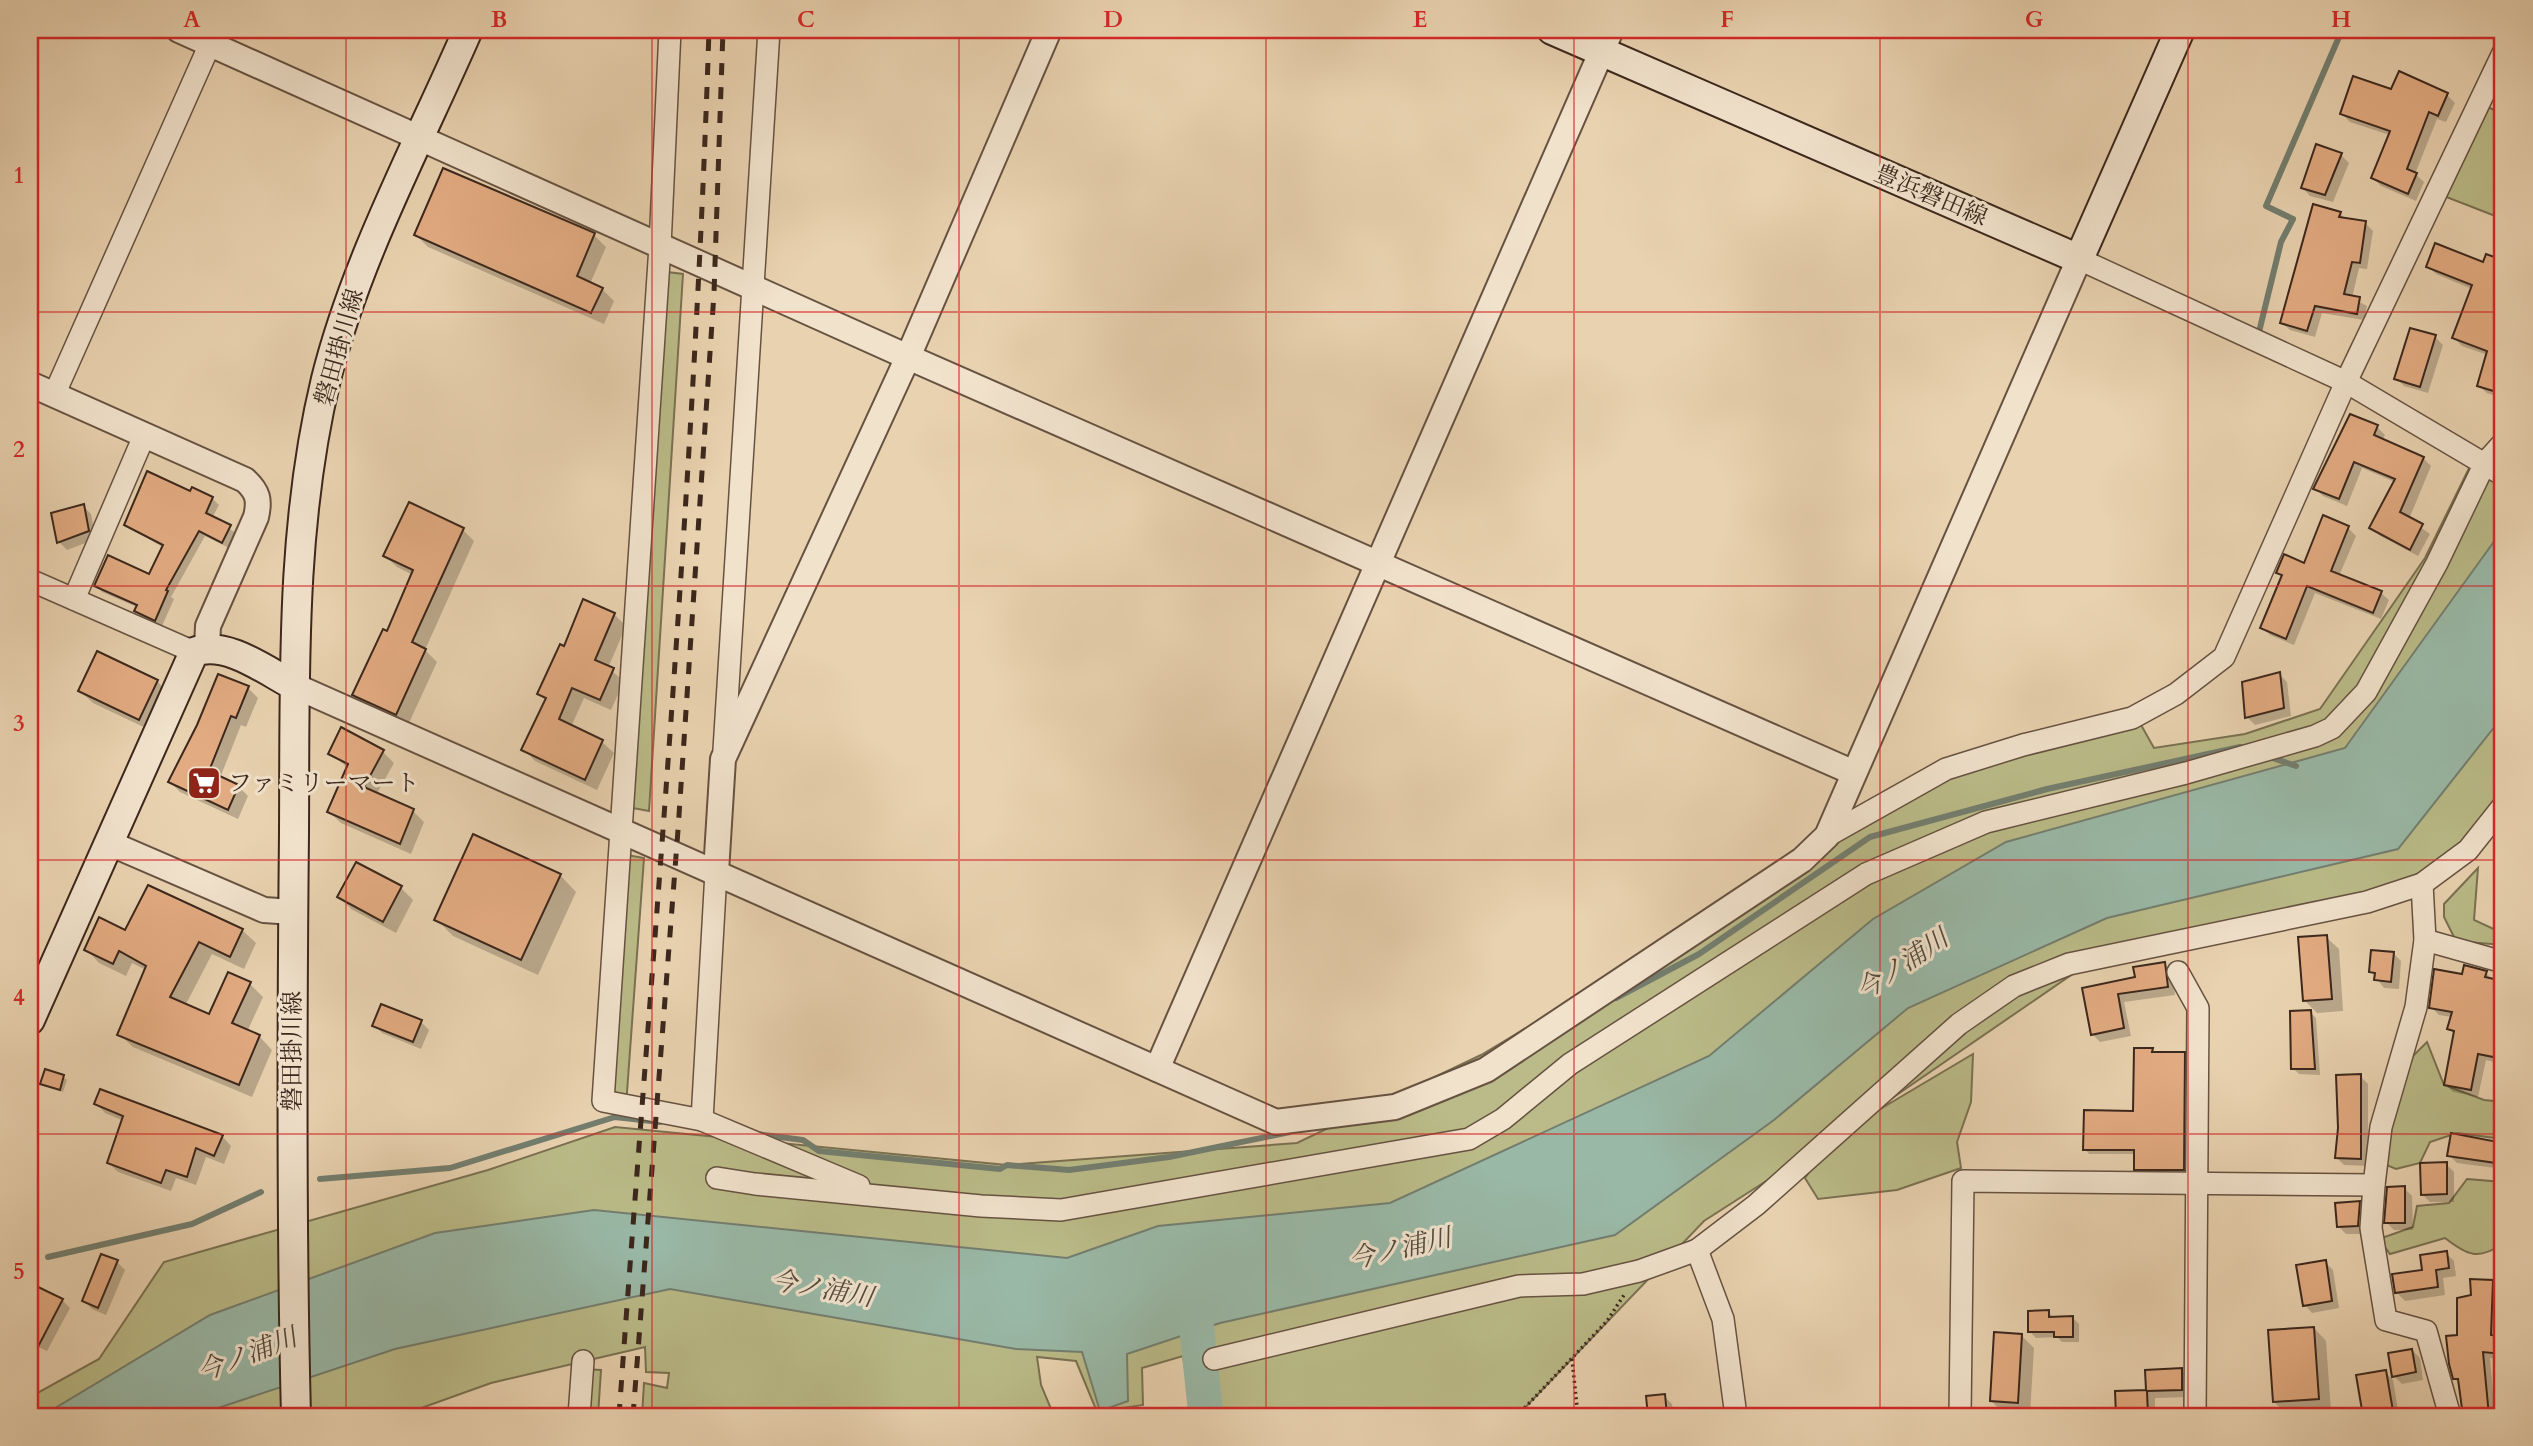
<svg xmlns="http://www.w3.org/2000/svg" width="2533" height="1446" font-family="Cardo,'Noto Serif JP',serif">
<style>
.green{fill:#babb88;stroke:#7a7152;stroke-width:2}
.water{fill:#99b8a6;stroke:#737e6f;stroke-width:2}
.shadow{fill:#0003}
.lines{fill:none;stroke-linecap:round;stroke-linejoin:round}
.stream{stroke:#737e6f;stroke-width:6}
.river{stroke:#99b8a6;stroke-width:35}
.building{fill:#e3ab82;stroke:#3b271c;stroke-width:2}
.minor-casing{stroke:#665241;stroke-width:24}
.tertiary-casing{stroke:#665241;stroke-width:28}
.secondary-casing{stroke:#3b271c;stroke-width:32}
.path{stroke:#3b271c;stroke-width:3.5;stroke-dasharray:2 3.5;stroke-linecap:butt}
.minor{stroke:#f1e2cc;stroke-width:21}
.tertiary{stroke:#f1e2cc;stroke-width:24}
.secondary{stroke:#f1e2cc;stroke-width:28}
.rail{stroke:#3b271c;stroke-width:5;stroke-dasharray:12 12;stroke-linecap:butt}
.grid{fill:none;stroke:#d62828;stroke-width:2;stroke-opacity:0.55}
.labels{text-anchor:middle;stroke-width:6;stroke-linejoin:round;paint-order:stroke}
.street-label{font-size:24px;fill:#3b271c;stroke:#f1e2cc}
.poi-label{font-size:24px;fill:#3b271c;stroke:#f1e2cc;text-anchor:start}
.water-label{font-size:26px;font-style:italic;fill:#524b3e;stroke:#f1e2cc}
.neatline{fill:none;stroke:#d62828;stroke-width:2.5}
.grid-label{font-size:23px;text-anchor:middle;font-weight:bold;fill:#d62828}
</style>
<rect width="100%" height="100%" fill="#e9d2b0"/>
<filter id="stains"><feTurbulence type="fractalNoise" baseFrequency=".00286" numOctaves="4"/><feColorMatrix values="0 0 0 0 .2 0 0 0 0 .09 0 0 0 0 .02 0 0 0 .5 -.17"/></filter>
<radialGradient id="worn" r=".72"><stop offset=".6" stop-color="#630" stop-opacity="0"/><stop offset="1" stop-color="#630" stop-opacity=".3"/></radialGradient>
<!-- green -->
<g class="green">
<polygon points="2479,103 2503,114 2503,219 2436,193"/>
<polygon points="659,271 683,274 649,811 622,806"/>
<polygon points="2503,443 2503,798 2422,884 2096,958 1850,1127 1973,1054 1971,1102 1957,1142 1961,1168 1897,1190 1818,1199 1805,1178 1833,1138 1704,1221 1517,1416 1192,1416 1183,1356 1142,1368 1143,1405 1097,1412 1076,1361 1037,1357 1041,1385 1054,1416 642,1416 644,1383 667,1388 669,1373 646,1372 645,1347 491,1383 399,1416 30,1416 30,1397 99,1359 164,1262 488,1170 615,1127 1007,1165 1297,1143 1481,1055 1834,844 1916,786 2136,716 2154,748 2245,734 2320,709 2425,558 2475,456"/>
<polygon points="627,855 644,858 626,1106 603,1101"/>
<polygon points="2478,868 2474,920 2500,932 2503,928 2503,945 2456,941 2444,917 2444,904"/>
<polygon points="2427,1042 2444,1085 2484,1100 2503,1102 2503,1139 2457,1133 2430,1142 2420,1163 2396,1169 2377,1161 2413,1056"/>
<path d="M2467,1179L2503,1182V1244C2478,1260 2468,1256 2445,1238L2390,1254L2379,1239L2413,1227L2417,1206L2449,1203Z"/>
<polygon points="582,1369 601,1370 598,1416 579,1416"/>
</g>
<!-- water -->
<polygon class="water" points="2503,529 2503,716 2398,849 2107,918 1908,1008 1774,1120 1615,1235 1220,1323 1127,1354 1128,1401 1100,1411 1082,1352 1016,1349 670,1289 395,1349 194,1416 42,1416 210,1315 435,1233 594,1210 1067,1258 1158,1226 1390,1203 1709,1056 1873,919 2006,842 2345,748"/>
<!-- shadow -->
<g class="shadow">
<polygon points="2392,91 2447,95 2455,103 2446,122 2437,119 2415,174 2424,182 2416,201 2381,186 2373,178 2390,135 2350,122 2342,114"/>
<polygon points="2341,155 2349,163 2333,202 2310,196 2303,188"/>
<polygon points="2340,213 2346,220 2365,223 2373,231 2367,269 2359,268 2352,298 2367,306 2364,320 2322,313 2315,337 2290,330 2282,323"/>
<polygon points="416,235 594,235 606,247 590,284 602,289 614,301 604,324 428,247"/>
<polygon points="2487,256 2503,262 2503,398 2487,393 2479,386 2488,355 2462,346 2454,338 2472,289 2436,274 2428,266 2484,264"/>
<polygon points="2435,337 2443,345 2428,393 2404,386 2396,378"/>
<polygon points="2377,427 2385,435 2382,441 2423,458 2431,466 2409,519 2430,534 2418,556 2379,535 2371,527 2395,482 2362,468 2347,506 2323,496 2315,488"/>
<polygon points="191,493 212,498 219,505 212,518 236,533 229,548 205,536 171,597 174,599 162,626 142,617 136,611 137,607 102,592 96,585 150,576 164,548 126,525"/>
<polygon points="83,506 91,514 96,539 67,550 59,542"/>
<polygon points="2324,518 2348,528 2356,536 2339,576 2381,593 2389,600 2381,619 2315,593 2294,645 2270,635 2262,627 2283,577 2278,573 2305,565"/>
<polygon points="463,530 474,541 425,650 437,662 408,725 366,706 354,695 388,633 413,575 397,567 385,556"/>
<polygon points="614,614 626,626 608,668 624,681 611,710 584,698 571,727 602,742 614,753 597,790 535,761 524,749 546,701 539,694 564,648"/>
<polygon points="2279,674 2287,682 2291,716 2255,725 2247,717"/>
<polygon points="157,681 169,694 152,731 93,703 80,691"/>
<polygon points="248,688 258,698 246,727 241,725 220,778 238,786 248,796 238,819 180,792 170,782"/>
<polygon points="383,752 394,763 376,795 413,811 424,822 411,854 341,823 329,812 348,768 330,753"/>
<polygon points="2503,865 2503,897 2493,888"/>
<polygon points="560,875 576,892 538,975 453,936 436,919"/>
<polygon points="401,888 413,900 396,933 351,909 339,897"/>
<polygon points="242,930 256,943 244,969 212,954 185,1006 210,1016 250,984 263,997 247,1032 259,1036 272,1050 252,1097 133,1047 119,1034 146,970 132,963 126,976 99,963 86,949 126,932"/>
<polygon points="2326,937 2339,949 2343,1011 2317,1013 2304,1000"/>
<polygon points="2393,953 2401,961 2399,989 2384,988 2371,971"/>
<polygon points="2164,964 2172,972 2175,995 2124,1002 2131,1036 2100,1042 2092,1034 2084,989 2137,978"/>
<polygon points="2486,973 2493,980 2503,982 2503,1064 2486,1060 2478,1097 2453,1092 2446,1085 2455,1034 2449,1029 2452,1017 2439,1015 2431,1007 2463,976"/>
<polygon points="2310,1012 2316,1018 2320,1075 2299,1074 2293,1068"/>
<polygon points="421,1022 429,1030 421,1049 382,1033 374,1025"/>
<polygon points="2152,1050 2156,1053 2184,1053 2188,1058 2188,1174 2140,1173 2135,1169 2136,1154 2089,1154 2085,1149 2135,1112"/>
<polygon points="2360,1076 2368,1084 2368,1166 2344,1165 2336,1157"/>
<polygon points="63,1077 67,1080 63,1092 42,1083"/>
<polygon points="96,1103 222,1136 231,1146 224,1164 206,1157 196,1185 176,1178 171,1191 118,1172 109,1163 124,1121 105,1113"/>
<polygon points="2453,1135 2503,1144 2503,1169 2457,1163 2449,1155"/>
<polygon points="2446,1164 2454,1172 2454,1202 2430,1202 2422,1194"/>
<polygon points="2404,1188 2412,1196 2413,1230 2394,1230 2386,1222"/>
<polygon points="2359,1203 2367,1211 2365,1234 2346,1234 2338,1226"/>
<polygon points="2446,1253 2454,1261 2456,1276 2443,1278 2445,1295 2405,1301 2397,1293"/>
<polygon points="117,1262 125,1270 106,1315 92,1309 84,1301"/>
<polygon points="2325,1262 2333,1270 2339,1308 2312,1313 2305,1305"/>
<polygon points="2472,1281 2503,1283 2503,1360 2490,1358 2495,1416 2464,1416 2461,1384 2455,1379 2458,1336 2473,1297"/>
<polygon points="30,1290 62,1300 70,1308 47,1351 30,1343"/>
<polygon points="2048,1312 2054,1318 2073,1318 2079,1324 2079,1342 2062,1342 2057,1337 2036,1338 2030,1332"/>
<polygon points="2314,1328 2326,1341 2331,1411 2287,1414 2274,1402"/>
<polygon points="2021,1335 2034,1348 2030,1414 2004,1413 1991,1401"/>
<polygon points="2412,1350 2420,1358 2423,1380 2402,1384 2394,1376"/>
<polygon points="2181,1370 2189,1378 2189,1397 2155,1398 2155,1416 2118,1416 2117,1393 2148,1392 2147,1372"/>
<polygon points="2385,1372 2393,1380 2399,1416 2365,1416 2359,1377"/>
<polygon points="1664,1396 1672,1404 1674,1416 1650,1416 1648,1398"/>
</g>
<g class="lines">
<!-- stream -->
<g class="stream">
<polyline points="2258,336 2281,242 2293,219 2266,206 2342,30"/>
<polyline points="2267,756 2296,766"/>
<polyline points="1616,998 1699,954 1870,837 2047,789 2240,747 2247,749"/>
<polyline points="757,1134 803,1140 819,1151 1000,1169 1007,1165 1069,1170 1169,1157 1290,1132"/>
<polyline points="320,1179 450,1168 615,1117 660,1122"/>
<polyline points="48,1257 192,1224 261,1192"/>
</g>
<!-- river -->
<polyline class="river" points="1193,1293 1206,1416"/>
</g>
<!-- building -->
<g class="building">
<polygon points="2399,71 2448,93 2438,116 2429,112 2407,169 2417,173 2408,194 2371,178 2390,131 2340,114 2353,76 2391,89"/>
<polygon points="2316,144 2342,153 2325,195 2301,188"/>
<polygon points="443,168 595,233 577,276 603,288 591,313 414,235"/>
<polygon points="2313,204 2341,212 2339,217 2366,221 2360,263 2352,262 2344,294 2360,297 2357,314 2315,306 2307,331 2280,323"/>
<polygon points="2435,243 2483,262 2486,254 2503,260 2503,394 2477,386 2487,351 2452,338 2472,285 2426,267"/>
<polygon points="2410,328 2436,335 2420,387 2394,379"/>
<polygon points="2350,414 2378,425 2374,435 2424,457 2400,512 2423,524 2410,550 2369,528 2395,479 2354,462 2339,499 2313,489"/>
<polygon points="147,471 190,491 192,487 213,497 206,513 231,525 222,543 199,531 166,590 168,591 155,621 134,611 137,605 94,586 108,555 149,574 163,545 124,525"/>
<polygon points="409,502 464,528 412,642 426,649 396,715 352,695 383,629 387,631 413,570 383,556"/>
<polygon points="84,504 89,531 57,543 51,513"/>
<polygon points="2323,515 2349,526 2331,571 2382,591 2373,613 2307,586 2286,639 2260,628 2282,575 2276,573 2284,554 2304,563"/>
<polygon points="583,599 615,613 595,660 614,668 600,700 572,688 559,719 603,740 585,780 521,750 546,698 537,694 560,644 564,646"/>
<polygon points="97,651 158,680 139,720 78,691"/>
<polygon points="2280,672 2284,708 2245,718 2242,682"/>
<polygon points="218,674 249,686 236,718 231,716 209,771 239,785 228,810 168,782 197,725"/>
<polygon points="341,727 384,750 364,787 414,809 400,844 327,812 348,764 328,754"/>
<polygon points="473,834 561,874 521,960 434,920"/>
<polygon points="356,862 402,886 383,922 337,897"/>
<polygon points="148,885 243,929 230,957 199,942 170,997 209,1014 228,972 251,982 232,1023 260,1035 239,1085 117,1035 146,966 119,951 113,964 84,950 99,917 125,930"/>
<polygon points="2327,935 2332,999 2303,1001 2298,937"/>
<polygon points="2371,950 2394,952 2391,982 2374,980 2375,973 2369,972"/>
<polygon points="2165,962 2168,987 2118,994 2124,1028 2091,1035 2082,988 2135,977 2133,967"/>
<polygon points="2464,965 2487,971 2485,977 2503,981 2503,1059 2478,1054 2471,1090 2444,1085 2454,1031 2447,1029 2452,1012 2429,1008 2434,969 2462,974"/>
<polygon points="381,1004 422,1020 413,1042 372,1026"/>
<polygon points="2311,1010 2315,1069 2291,1069 2290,1011"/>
<polygon points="2134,1048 2153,1048 2152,1052 2185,1052 2184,1170 2134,1170 2134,1150 2083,1150 2084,1110 2133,1111"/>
<polygon points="45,1069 64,1075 60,1090 40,1084"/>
<polygon points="2361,1074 2361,1159 2335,1158 2338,1128 2336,1075"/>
<polygon points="100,1089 223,1135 214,1156 196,1148 187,1177 166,1170 161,1183 107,1163 123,1116 94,1104"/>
<polygon points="2451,1133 2503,1143 2503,1164 2447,1156"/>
<polygon points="2447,1162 2447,1194 2421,1195 2420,1163"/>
<polygon points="2405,1186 2405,1223 2384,1223 2387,1187"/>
<polygon points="2360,1201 2358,1226 2337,1227 2335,1203"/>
<polygon points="2447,1251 2449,1268 2436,1270 2438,1287 2395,1293 2392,1274 2422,1270 2420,1255"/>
<polygon points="101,1254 118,1260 98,1308 82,1301"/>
<polygon points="2326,1260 2332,1301 2303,1306 2296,1265"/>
<polygon points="2470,1279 2493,1280 2491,1335 2503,1337 2503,1354 2483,1352 2489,1416 2463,1416 2458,1379 2453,1379 2449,1364 2446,1336 2457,1335 2457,1298 2471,1295"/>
<polygon points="34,1285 63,1299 30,1362 30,1296"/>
<polygon points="2049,1310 2049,1317 2073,1316 2073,1337 2054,1337 2054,1332 2028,1332 2028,1311"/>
<polygon points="2314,1327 2319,1399 2273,1402 2268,1330"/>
<polygon points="1994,1332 2022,1334 2018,1403 1990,1401"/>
<polygon points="2412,1349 2416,1372 2392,1377 2388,1353"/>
<polygon points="2182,1368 2182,1390 2147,1391 2148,1416 2116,1416 2115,1391 2146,1390 2145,1370"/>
<polygon points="2386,1370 2393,1411 2363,1416 2356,1375"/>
<polygon points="1665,1394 1667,1416 1648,1416 1646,1396"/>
</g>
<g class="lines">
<!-- minor casing -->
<g class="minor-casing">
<g id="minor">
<polyline points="670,30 660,246 603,1101 702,1120"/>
<polyline points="2079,259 2346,382 2503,475"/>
<polyline points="54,395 210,44"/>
<polyline points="30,580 194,652"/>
<polyline points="74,599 144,436"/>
<polyline points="724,750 769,30"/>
<polyline points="1827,836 1946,769 2023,745 2132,718 2176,694 2224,657 2346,382 2503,53"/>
<polyline points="716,872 702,1120 859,1186"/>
<polyline points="2422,884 2425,940 2416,1007 2381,1127 2374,1185 2371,1228 2386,1320 2426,1331 2450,1416"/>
<polyline points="2425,940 2503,962"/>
<polyline points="2178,972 2198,1008 2195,1416"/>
<polyline points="717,1178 755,1184 981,1206 1061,1210 1469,1139 1503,1119 1570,1064 1866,874 1986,822 2186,773 2315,736 2332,728 2366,692 2437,563 2485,463 2503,443"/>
<polyline points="1697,1250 1723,1319 1736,1416"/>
<polyline points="1214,1359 1519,1286 1583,1284 1639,1271 1697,1250 1756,1205 1959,1024 2014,986 2069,964 2367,902 2422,884 2468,850 2503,806"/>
<polyline points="579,1416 583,1361"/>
<polyline points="1960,1416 1963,1181 2374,1185"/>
</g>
</g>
<!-- tertiary casing -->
<g class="tertiary-casing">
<g id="tertiary">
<polyline points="179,30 908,357 1852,772"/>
<path d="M30,384L245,480C258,492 260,500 256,517L208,626L207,647"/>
<polyline points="295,686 1276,1122 1395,1107 1486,1070 1802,860 1827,836 2079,259"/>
<polyline points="109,843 264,910 293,912"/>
<polyline points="716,872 723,759 908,357 1049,30"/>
<polyline points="1157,1069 1611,30"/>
</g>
</g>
<!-- secondary casing -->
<g class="secondary-casing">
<g id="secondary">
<polyline points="1552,30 2079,259 2180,30"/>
<path d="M30,1020L194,652C227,640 266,671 295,686"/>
<path d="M296,1416C291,1222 292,1027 294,832C295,680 290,528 326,379C356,259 419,143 468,30"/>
</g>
</g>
<!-- path -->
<g class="path">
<polyline points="1572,1359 1578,1416"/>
<polyline points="1517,1416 1607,1321 1624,1295"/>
</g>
<!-- minor -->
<use href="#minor" class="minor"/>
<!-- tertiary -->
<use href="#tertiary" class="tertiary"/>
<!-- secondary -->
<use href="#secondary" class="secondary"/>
<!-- rail -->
<g class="rail">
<path d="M619,1416C652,954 694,493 709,30"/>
<polyline points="633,1416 678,830 714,293 723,30"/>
</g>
</g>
<!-- grid -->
<path class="grid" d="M346,30V1416M652,30V1416M959,30V1416M1266,30V1416M1574,30V1416M1880,30V1416M2188,30V1416M30,312H2503M30,586H2503M30,860H2503M30,1134H2503"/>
<!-- icons -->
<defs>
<g id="supermarket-square" transform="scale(1.75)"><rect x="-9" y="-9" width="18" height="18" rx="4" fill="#8f2418" stroke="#f1e2cc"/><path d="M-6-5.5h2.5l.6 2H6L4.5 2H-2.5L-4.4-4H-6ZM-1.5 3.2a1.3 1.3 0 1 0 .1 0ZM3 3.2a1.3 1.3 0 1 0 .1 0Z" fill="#fff"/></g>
</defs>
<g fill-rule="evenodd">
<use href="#supermarket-square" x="204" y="783"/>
</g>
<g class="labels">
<!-- street labels -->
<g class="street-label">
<text transform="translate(1931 195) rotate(23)" y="8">豊浜磐田線</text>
<text transform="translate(339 347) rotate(-74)" y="8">磐田掛川線</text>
<text transform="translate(292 1051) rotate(-90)" y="8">磐田掛川線</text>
</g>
<!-- poi labels -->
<g class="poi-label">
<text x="228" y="791">ファミリーマート</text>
</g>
<!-- water labels -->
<g class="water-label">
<text transform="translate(1902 964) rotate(-34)" y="9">今ノ浦川</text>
<text transform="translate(1400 1248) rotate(-13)" y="9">今ノ浦川</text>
<text transform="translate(822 1288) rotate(10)" y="9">今ノ浦川</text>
<text transform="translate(247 1354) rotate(-21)" y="9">今ノ浦川</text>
</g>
</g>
<!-- margin -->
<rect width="2533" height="1446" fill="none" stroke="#e9d2b0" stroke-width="77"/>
<rect x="38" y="38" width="2456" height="1370" class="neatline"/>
<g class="grid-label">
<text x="192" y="27">A</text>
<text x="499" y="27">B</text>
<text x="806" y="27">C</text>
<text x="1113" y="27">D</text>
<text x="1420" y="27">E</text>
<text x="1727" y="27">F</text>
<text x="2034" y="27">G</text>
<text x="2341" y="27">H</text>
<text x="19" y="183">1</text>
<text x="19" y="457">2</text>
<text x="19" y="731">3</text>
<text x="19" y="1005">4</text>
<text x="19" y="1279">5</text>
</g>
<rect width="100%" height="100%" filter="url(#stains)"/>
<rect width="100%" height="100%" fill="url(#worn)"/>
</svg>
